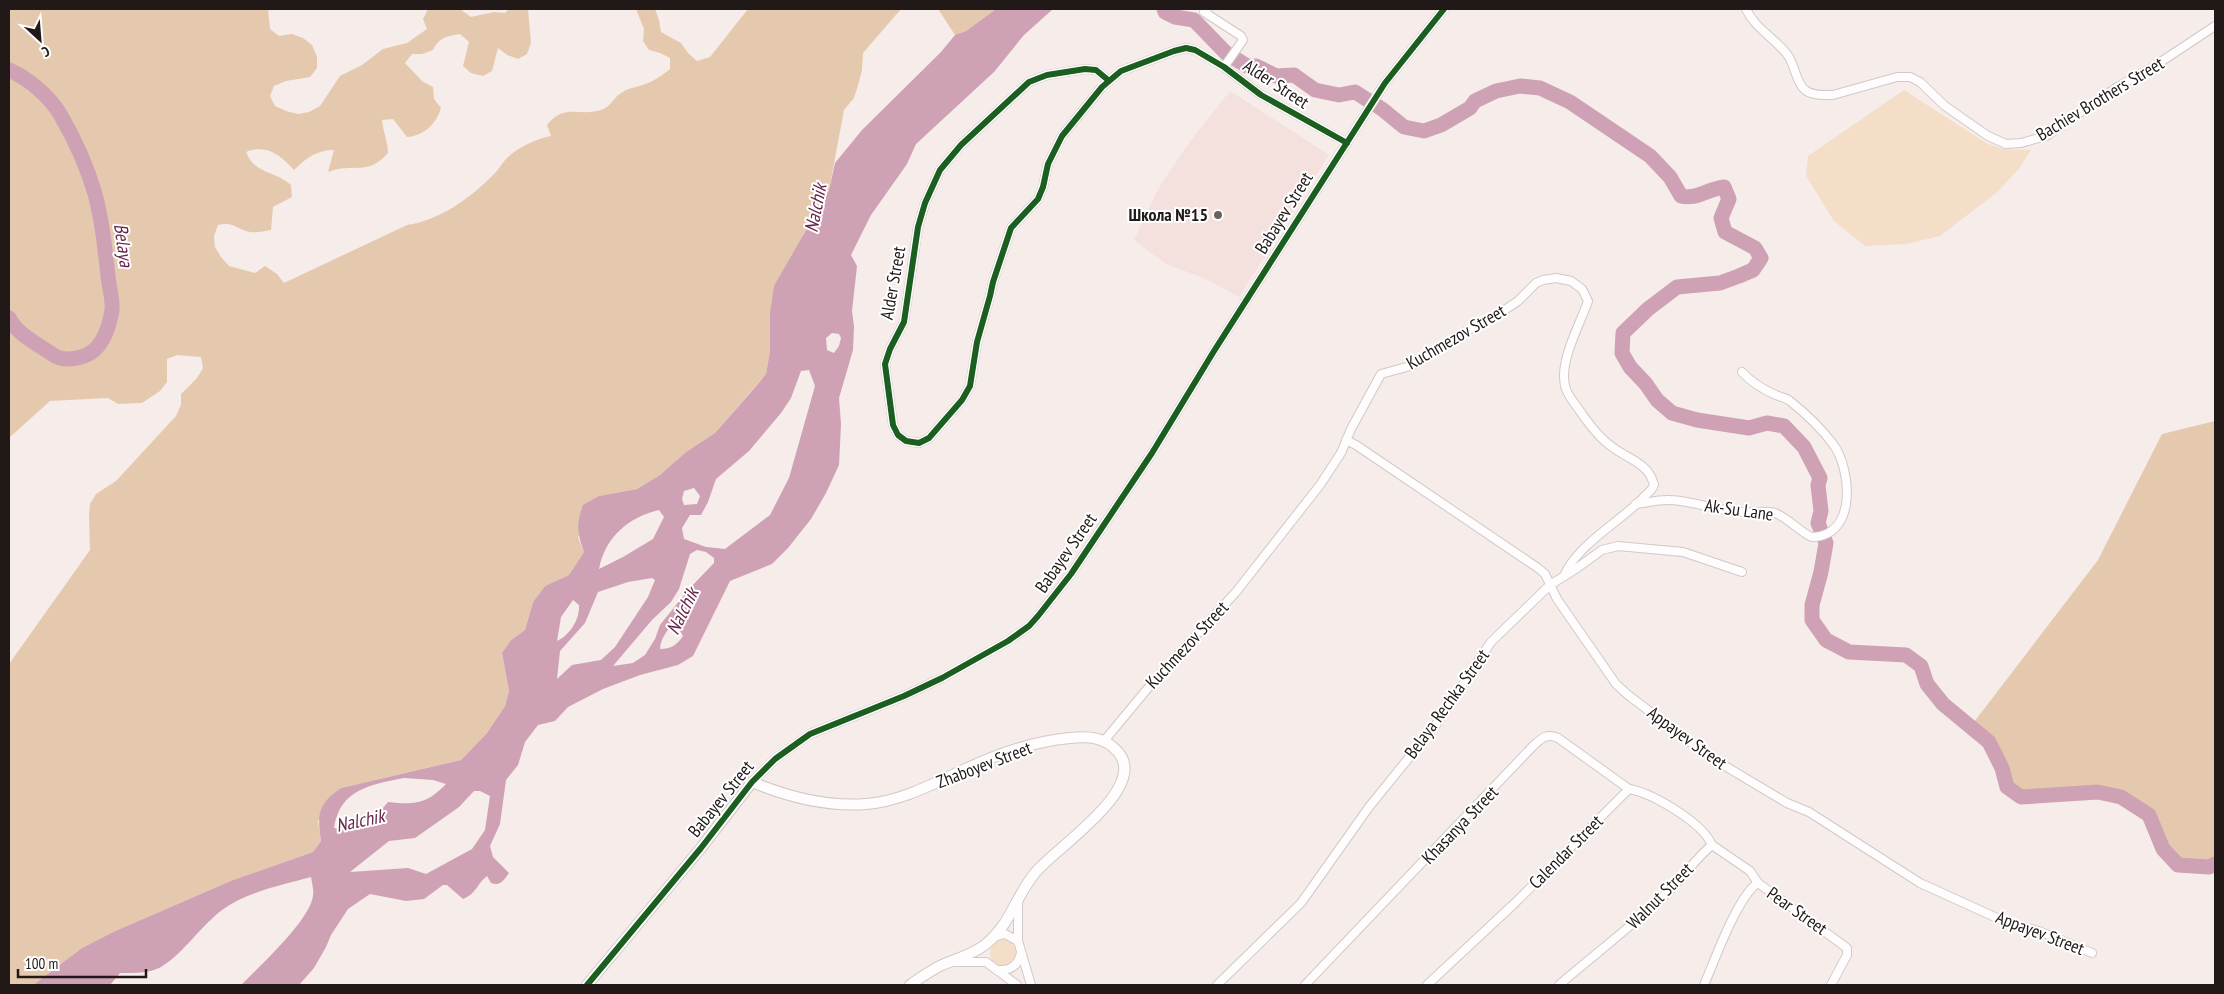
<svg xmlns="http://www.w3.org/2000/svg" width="2224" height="994" font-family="'PT Sans Narrow',sans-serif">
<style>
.built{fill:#f4e0dc}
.green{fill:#f5dec8}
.forest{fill:#e5c9ae}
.water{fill:#cea2b4;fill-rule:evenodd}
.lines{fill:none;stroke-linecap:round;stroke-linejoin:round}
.river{stroke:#cea2b4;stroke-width:15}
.minor-casing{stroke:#d1c9c7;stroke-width:10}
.tertiary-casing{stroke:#d1c9c7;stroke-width:12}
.minor{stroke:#fefcfc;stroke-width:8}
.tertiary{stroke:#fefcfc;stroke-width:10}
.cycleway-casing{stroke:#fff;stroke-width:9}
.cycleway{stroke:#1b5e20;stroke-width:6}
.poi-dot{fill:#6b6361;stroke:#fff;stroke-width:2}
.labels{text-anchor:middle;stroke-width:4;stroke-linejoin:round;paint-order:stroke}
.street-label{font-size:18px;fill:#201918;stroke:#fff}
.poi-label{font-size:18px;font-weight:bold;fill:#201918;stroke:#fff;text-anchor:end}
.water-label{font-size:19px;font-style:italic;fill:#69244a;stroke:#fff}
</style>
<rect width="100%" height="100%" fill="#f6ece9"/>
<!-- built -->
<polygon class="built" points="1230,91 1329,155 1239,297 1204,278 1166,264 1134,240 1158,189 1191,140"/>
<!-- green -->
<g class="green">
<polygon points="1904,90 1986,143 2003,149 2031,150 2019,169 1996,193 1940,236 1906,244 1865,246 1834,221 1806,176 1808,156"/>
<circle cx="1003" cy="953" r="13"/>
</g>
<!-- forest -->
<g class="forest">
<path d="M9,9H268L270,29L279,36L292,34L303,38L312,45L317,57V68L310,77L286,81L274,86L270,96L275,106L286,111L298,114L309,112L320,106L340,76L362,65L383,49L407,43L427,29L423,19L428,9H460L471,17L494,12L505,13L509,9H528L531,43L527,54L518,59L507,55L498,48L492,71L483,76L471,73L463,66L469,42L460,34C446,36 439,38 433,50L422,54H412L405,63L422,81L433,87L434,99L441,108C436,124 424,136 407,137L393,119L382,120C383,132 388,141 388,153C367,177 353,162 328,172L334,150C317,150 306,158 294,170C280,155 267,144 246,152C255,175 274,170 291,185L292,197L273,207L271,230C264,231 257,233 250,232C236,229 234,221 218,225L214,236L215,247L221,257L229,266L255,273L265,266L277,274L284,283L407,225C440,220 469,199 492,176C498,171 501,164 507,158C518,147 536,139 551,136L547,125C565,103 578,117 601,110C611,107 613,98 621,93C627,89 632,88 639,86C651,83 660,77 670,69V58L660,53L649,50L643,41L644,29L636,9H655L659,20L661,32L681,43L688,53L697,61L710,57L748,9H901L863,53L862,70L858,85L854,98L844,110L829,190L803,235L770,313V351L766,374L715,433L686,452L660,475L637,489L599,496L578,537L584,552L569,575L545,586L533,602L525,630L511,640L502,653L509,691L505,706L487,733L461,760L341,788L318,821L321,841L313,852L233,880L113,932L82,948L33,985H9V664L90,550L89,516L90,504L96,494L116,481L176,416L181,405V394L197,378L203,368L201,357L177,355L167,359V382L160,391L142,403L118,404L108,398L50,401L9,438Z"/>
<polygon points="938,9 996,9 966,31 955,35"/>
<polygon points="2215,421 2215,864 2209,867 2178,865 2163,849 2149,815 2121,797 2098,792 2021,797 2007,787 2002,768 1989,742 1971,726 2098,560 2162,434"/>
</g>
<!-- water -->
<path class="water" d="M996,9H1053L1024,35L994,72L916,144L907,164L871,215L851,255L857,266L852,311L854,326L853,350L839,398L841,424L839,465L826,493L811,519L788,548L772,564L730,581L693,656L678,665L640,675L603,689L568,707L555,721L538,725L525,742L518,765L506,780L500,824L490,846L493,857L509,873C503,881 501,886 491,883L487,876C476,885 477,893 463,899L447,885H443L424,899L406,901L370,894L348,909L331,935L326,947L314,968L299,985H241C259,967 310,920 313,896C314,890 312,883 311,877C282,885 246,892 222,910C201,926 184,952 164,965C152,974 133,973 120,973L110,985H33L82,948L113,932L233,880L313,852L321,841C317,814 318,804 341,788L461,760L487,733L505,706L509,691L502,653L511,640L525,630L533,602L545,586L569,575L584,552C577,532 576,525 583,505L599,496L637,489L660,475L686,452L715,433L751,392L766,374L770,351V313L774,286L829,190L835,163L862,130L941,52L955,35L966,31ZM832,333L839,334L841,338L839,346L834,353L827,350L826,338ZM809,370L815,386L789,478L770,515L725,549L706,547L684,539L682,528L690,515H701L708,502L716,479L749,451L781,413L791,398L801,371ZM694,488L700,496L697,504L684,505L682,499L684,491ZM659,510L664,517L653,539L623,557L599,569C605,537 629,517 659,510ZM697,550L706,552L714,558V563L688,590L660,625L655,639L645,655L633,663L613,666L652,620L671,602L679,589L690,554ZM652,578L655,580L648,597L615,647L601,660L572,665L557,679L560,651L585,623L598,592L628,582ZM573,600L579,605C580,619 570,635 557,641L561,617ZM675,622L683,636C677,645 671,649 660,649C660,640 668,628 675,622ZM404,778L433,780L446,784C427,804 415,805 388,802C372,822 360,832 334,828C340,789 370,785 404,778ZM474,791H480L490,796L485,830L472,849L426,874L408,868L350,872L389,841L415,838L435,824L459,807Z"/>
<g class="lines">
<!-- river -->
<g class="river">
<path d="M1164,9L1165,12L1175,17L1194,20L1226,53L1247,66H1256L1276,76L1294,75L1315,90L1339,95L1355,92L1382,109L1404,127L1424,131L1441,125L1470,108L1475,101L1496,91L1520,86L1540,88L1570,102L1650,156L1670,177L1681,196C1697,200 1707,189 1724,187L1729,199L1721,218L1725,232L1755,248L1761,258L1753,270L1739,276L1720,283L1677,287L1648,309L1623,333L1622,353L1630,367L1646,384L1657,400L1672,413L1697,420L1749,428L1767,423L1784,426L1804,447L1820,478L1818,485L1821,511L1818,523L1826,543L1821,572L1812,605V620L1826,640L1849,652L1906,655L1921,666L1927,684L1943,704L1989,742L2002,768L2007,787L2021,797L2098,792L2121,797L2149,815L2163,849L2178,865L2209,867L2215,864"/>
<path d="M9,70C28,78 49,96 60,114C74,138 87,166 95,194C102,220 105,248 108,276C109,287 113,299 112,310C109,329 101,352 81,357C71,360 60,360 52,354C36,343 18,335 9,318"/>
</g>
<!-- minor casing -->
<g class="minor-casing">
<g id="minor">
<polyline points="1207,9 1204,12 1241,36 1243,40 1224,67"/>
<path d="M1746,9C1755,29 1777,39 1789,57C1795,67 1796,81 1804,89C1811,96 1824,95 1833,95L1897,77H1910L1920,82L1945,106L1988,136L2006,144L2021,143L2046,136L2119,86L2153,67L2215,26"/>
<polyline points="1108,80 1096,70 1085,69 1047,75 1029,82 961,145 940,170 925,203 918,227 904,322 890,349 885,364 893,425 898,435 906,441 919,443 929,438 962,400 970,386 977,342 990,296 993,282 1011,228 1038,199 1043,187 1048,164 1062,136 1102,87 1121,71 1174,51 1186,48 1195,50 1224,67 1261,95 1347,143"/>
<polyline points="1346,440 1356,445 1538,568 1545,574 1557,599 1616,684 1628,695 1710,757 1787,803 1809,812 1920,883 2008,923 2039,931 2092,953"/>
<path d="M1636,504C1647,503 1659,499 1670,500C1694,501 1718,511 1741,512C1752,513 1765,510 1775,513C1787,517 1806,537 1813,537C1858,535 1851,468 1833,444C1821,428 1805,413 1790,401C1787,398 1780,397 1776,395C1762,389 1752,383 1742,372"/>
<path d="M1104,741L1153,682L1236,592L1320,485L1341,453L1351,429L1381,374L1414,365L1458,336L1503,311L1518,301L1536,283L1543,280L1556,278L1571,281L1582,289L1588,301C1580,325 1557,364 1566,389C1569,398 1577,406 1582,414C1594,431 1605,444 1623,454C1637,462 1650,468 1654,485C1652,491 1646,494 1642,499C1618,523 1577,545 1564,576"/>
<polyline points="752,782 775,759 810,734 904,696 942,678 1008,641 1029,626 1038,616 1071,574 1152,453 1214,351 1385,83 1444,9"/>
<polyline points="1758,883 1847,948 1847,955 1831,985"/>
<polyline points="1018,901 1018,941 1031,985"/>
<polyline points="994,937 1005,934 1018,941"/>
<polyline points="956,962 986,962 1017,985"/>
<path d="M997,970C1010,971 1018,966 1021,953"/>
<polyline points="1217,985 1301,903 1369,807 1437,723 1491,642 1550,585 1577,568 1602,550 1618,546 1683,552 1742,572"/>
<path d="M1305,985L1534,745C1542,738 1547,733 1558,738L1629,789"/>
<path d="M1427,985L1516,902L1629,789C1652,793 1702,822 1712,845"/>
<path d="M1559,985C1596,953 1635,924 1670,890C1685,875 1696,858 1712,845L1750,871L1758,883"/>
<path d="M1704,985C1714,962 1738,895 1758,883"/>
</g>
</g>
<!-- tertiary casing -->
<g class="tertiary-casing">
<path id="tertiary" d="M587,985L701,848L752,782C788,797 827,807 866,804C904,801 938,781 972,766C1003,752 1037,741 1070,738C1089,736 1105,737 1118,752C1150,788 1054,849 1035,873C1015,897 1012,922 986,944C974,954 956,959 942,965C931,970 920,978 910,985"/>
</g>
<!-- minor -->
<use href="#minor" class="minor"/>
<!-- tertiary -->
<use href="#tertiary" class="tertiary"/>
<!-- cycleway casing -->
<g class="cycleway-casing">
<g id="cycleway">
<polyline points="1108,80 1096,70 1085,69 1047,75 1029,82 961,145 940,170 925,203 918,227 904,322 890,349 885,364 893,425 898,435 906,441 919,443 929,438 962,400 970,386 977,342 990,296 993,282 1011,228 1038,199 1043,187 1048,164 1062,136 1102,87 1121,71 1174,51 1186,48 1195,50 1224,67 1261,95 1347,143"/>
<polyline points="587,985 701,848 752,782 775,759 810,734 904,696 942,678 1008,641 1029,626 1038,616 1071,574 1152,453 1214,351 1385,83 1444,9"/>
</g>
</g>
<!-- cycleway -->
<use href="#cycleway" class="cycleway"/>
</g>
<!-- markers -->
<circle class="poi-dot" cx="1218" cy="215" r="5"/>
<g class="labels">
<!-- street labels -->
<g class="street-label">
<text transform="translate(1276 84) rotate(33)" y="6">Alder Street</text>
<text transform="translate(2100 99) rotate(-31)" y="6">Bachiev Brothers Street</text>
<text transform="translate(1284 213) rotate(-58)" y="6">Babayev Street</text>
<text transform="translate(893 283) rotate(-80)" y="6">Alder Street</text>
<text transform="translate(1456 337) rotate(-30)" y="6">Kuchmezov Street</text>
<text transform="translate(1739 510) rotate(8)" y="6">Ak-Su Lane</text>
<text transform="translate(1066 553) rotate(-55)" y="6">Babayev Street</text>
<text transform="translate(1187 645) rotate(-47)" y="6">Kuchmezov Street</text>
<text transform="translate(1447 704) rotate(-54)" y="6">Belaya Rechka Street</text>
<text transform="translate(1687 738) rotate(36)" y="6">Appayev Street</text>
<text transform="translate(984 765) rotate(-21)" y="6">Zhaboyev Street</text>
<text transform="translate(721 799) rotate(-51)" y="6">Babayev Street</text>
<text transform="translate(1460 825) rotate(-46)" y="6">Khasanya Street</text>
<text transform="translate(1566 852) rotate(-45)" y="6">Calendar Street</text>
<text transform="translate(1660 896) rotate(-45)" y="6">Walnut Street</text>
<text transform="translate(1797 911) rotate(35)" y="6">Pear Street</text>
<text transform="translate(2040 933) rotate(21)" y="6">Appayev Street</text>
</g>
<!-- poi labels -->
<g class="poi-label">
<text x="1208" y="221">Школа №15</text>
</g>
<!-- water labels -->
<g class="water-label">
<text transform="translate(815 208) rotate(-79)" y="7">Nalchik</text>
<text transform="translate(124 245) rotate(82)" y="7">Belaya</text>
<text transform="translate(682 611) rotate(-64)" y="7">Nalchik</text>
<text transform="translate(360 820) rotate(-12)" y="7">Nalchik</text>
</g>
</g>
<!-- border -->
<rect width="2224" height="994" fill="none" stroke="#201918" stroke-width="20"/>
<!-- north arrow -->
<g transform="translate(40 40) rotate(154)" stroke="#ffffff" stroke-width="4" paint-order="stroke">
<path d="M0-4L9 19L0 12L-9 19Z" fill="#201918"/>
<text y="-8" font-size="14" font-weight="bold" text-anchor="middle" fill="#201918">С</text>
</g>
<!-- scale -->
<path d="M18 969v8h128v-8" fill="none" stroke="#201918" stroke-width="2.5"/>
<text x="25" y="969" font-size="15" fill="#201918" stroke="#ffffff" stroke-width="4" paint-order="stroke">100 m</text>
</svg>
